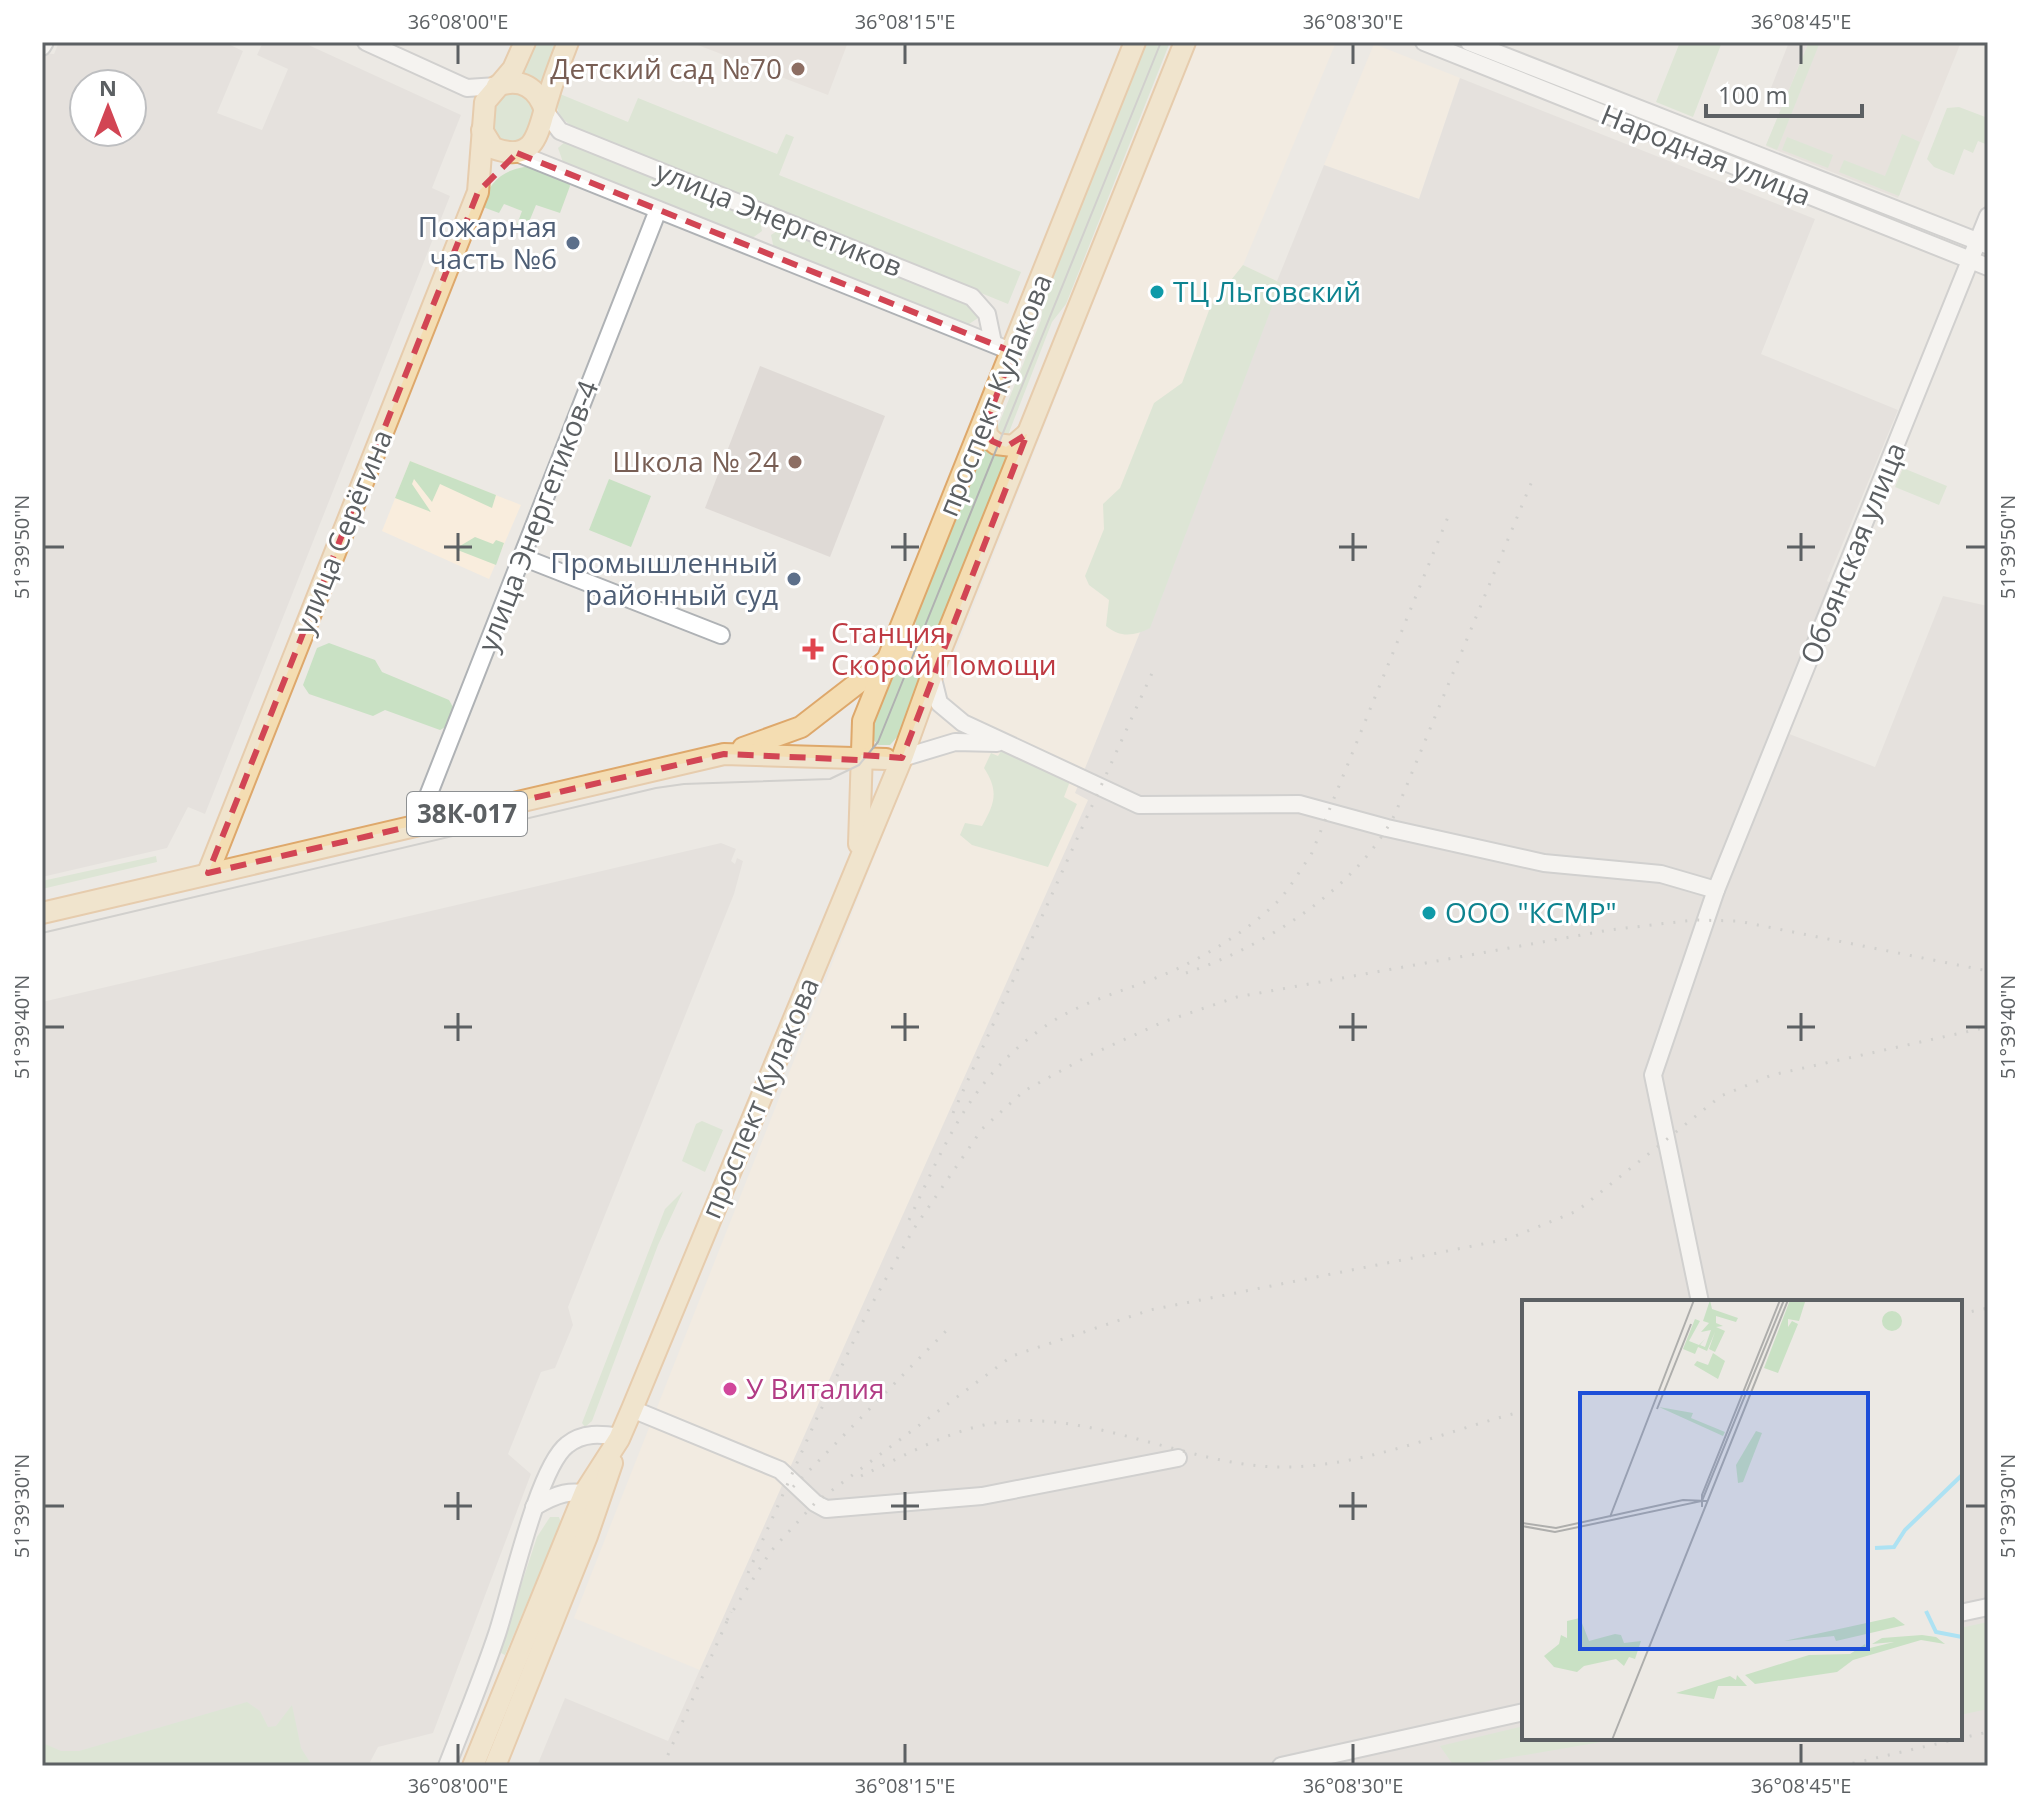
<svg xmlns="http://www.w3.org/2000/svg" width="2030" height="1808" font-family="'Open Sans',sans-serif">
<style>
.commercial{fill:#f9eddd}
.industrial{fill:#dbd8d6;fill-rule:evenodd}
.education{fill:#dfdad6}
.green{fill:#c9e1c4}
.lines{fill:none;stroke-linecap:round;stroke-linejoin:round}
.minor-casing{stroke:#afb2b5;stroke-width:20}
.major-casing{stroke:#dea86b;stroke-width:24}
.minor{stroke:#fff;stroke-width:16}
.major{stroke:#f4ddb2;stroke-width:20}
.tram{stroke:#b0b1b1;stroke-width:2}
.rail{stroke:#b0b1b1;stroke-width:3;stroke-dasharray:2 10;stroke-linecap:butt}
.marked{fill:none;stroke:#d24554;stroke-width:6;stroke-dasharray:16 10;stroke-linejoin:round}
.ticks{fill:none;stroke:#5c6063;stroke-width:3}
.education-dot{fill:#8d6e63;stroke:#fff;stroke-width:3}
.service-dot{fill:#5c6f8a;stroke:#fff;stroke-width:3}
.culture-dot{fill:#0f9aa8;stroke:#fff;stroke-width:3}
.health-dot{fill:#e0444e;stroke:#fff;stroke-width:3}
.hotel-dot{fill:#d1479c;stroke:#fff;stroke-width:3}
.labels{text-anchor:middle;stroke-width:6;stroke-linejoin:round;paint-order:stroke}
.shield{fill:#fff;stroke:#8d9092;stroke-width:2}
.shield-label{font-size:26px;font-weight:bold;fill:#5c6063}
.education-label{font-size:28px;fill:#785e54;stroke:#fff;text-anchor:end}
.street-label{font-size:28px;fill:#5c6063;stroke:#fff}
.service-label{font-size:28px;fill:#4e5e75;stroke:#fff;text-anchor:end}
.culture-label{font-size:28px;fill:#0d838f;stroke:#fff;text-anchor:start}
.health-label{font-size:28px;fill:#be3a42;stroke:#fff;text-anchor:start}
.hotel-label{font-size:28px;fill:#b23c85;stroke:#fff;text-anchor:start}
.inset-river{fill:none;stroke:#ade2f3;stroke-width:4}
.inset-road{fill:none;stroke:#aeaeac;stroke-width:2}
.view{fill:#1d4ed8;fill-opacity:0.15;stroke:#1d4ed8;stroke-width:4}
.inset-edge{fill:none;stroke:#5c6063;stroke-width:4}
.neatline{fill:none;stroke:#5c6063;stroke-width:3}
.ticks-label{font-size:20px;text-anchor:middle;fill:#5c6063}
</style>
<rect width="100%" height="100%" fill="#ece9e4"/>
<!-- commercial -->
<g class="commercial">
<polygon points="1196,42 1336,42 1243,265 1281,283 1076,792 1089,799 700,1670 574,1618"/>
<polygon points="1374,44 1460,78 1419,199 1324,165"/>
<polygon points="410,461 521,505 489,579 382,531"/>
</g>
<!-- industrial -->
<g class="industrial">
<path d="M59,42H224L243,51L217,113L262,130L288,69L257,55L263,42H302L461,115L432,188L450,196L205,814L188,807L167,848L42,877V53L54,54ZM84,84H132V132H84Z"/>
<polygon points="1789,42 1808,42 1781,110 1765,103"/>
<path d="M1460,78L1815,219L1761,354L1898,410L1827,581L1834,585L1779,730L1875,767L1943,596L1988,606V1766H537L565,1698L668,1741L1088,800L1075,793L1281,284L1277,281L1324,165L1419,199ZM1524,1302H1960V1738H1524Z"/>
<polygon points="721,843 736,849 731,861 735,864 737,858 743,861 734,894 568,1307 573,1325 555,1368 541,1372 508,1454 531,1474 433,1733 378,1747 368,1766 42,1766 42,1002"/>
</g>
<!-- education -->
<g class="education">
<polygon points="690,42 848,42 828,95"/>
<polygon points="1808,42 1961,42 1898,198 1766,146"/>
<polygon points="760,366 885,416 830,557 705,508"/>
</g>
<!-- green -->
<g class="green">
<polygon points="531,42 563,42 542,82 536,83 523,75"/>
<polygon points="1146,42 1170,42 1066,304 1052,322 1008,435 996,431 1041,320 1044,297"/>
<polygon points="1680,42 1722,42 1693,117 1656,102"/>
<polygon points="1809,42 1820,42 1777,150 1766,145"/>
<path d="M507,92L526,94L538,111L524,140C511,145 498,143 493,129L495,109Z"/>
<path d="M560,94L628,122L638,98L777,154L786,134L794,137L779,175L1021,272L1008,304L575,128C561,119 553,111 560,94Z"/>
<polygon points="1959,107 1988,118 1988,145 1978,141 1973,153 1964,149 1954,175 1934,167 1927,159 1947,108"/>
<polygon points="1902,134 1920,142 1899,196 1839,172 1844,160 1885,176"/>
<polygon points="1787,137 1833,155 1828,168 1782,150"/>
<polygon points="567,140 759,217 762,231 751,239 564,165 558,148"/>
<path d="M534,166L569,182L570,186L560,213L536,205L524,234L515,230L522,211L504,204L499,213L480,206C492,179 504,168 534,166Z"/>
<polygon points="783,227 971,302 979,313 978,318 966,326 774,249 771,235"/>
<path d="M1243,265L1281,283L1150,628C1135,636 1120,638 1106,626L1109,600L1089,585L1085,576L1104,529L1103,504L1120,488L1154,403L1182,383L1211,305Z"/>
<polygon points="983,445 989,453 1007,455 939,627 925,634 916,627 915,618"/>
<polygon points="410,461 496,495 492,508 440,484 432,502 414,479 412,484 431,512 395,498"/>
<polygon points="1903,468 1947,486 1939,505 1895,487"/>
<polygon points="609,479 651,496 631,547 589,530"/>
<polygon points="475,537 493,544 496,540 504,543 496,565 455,549"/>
<polygon points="329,643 375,660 382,672 449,700 454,709 449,725 440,730 385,710 373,716 309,694 303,685 317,648"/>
<path d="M908,656L922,663L923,674L898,736L890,745H878L871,737C873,713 888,668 908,656Z"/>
<path d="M1003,748L1072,776L1064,797L1077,804L1048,867L972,845L960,835L965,823L982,826C995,803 999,791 984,768L991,753L998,756Z"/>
<polygon points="156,856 157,862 42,889 42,881"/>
<polygon points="702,1121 723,1130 705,1172 682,1161 696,1124"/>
<polygon points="683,1191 658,1245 592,1421 585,1427 582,1423 665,1209"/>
<polygon points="550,1517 559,1517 561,1523 505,1655 499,1652 537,1537"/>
<polygon points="1988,1622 1988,1709 1960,1715 1960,1628"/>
<polygon points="247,1702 260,1711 268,1727 276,1726 292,1705 301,1748 311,1764 336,1766 42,1766 42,1733 45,1744 61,1751 79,1751"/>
<polygon points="1524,1726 1524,1738 1624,1738 1461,1766 1454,1766 1440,1746"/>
</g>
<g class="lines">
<!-- minor casing -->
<g class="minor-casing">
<g id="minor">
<polyline points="366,42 467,88 497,86"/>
<polyline points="1424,42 1988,267"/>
<polyline points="1469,42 1987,245"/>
<polyline points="42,47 45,42"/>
<polyline points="545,111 560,131 972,297 987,314 993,343"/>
<polyline points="517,153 1013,352"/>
<polyline points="522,557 721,635"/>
<polyline points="932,675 939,703 963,723 1139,805 1299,804 1387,828 1544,863 1661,874 1716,890"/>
<polyline points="902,758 955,742 997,743"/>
<polyline points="425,824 426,801 658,210"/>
<polyline points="1700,1302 1653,1075 1716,890 1988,216"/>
<polyline points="632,1409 780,1470 815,1503 826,1509 982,1496 1178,1458"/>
<path d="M534,1507C556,1494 571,1488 596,1496"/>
<polyline points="1960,1613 1988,1607"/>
<path d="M447,1766C464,1722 482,1679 497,1634C510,1595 538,1467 567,1445C583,1432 601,1434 620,1437"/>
<polyline points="1281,1766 1524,1712"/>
</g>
</g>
<!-- major casing -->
<g class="major-casing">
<g id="major">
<path d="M497,86C521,77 538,88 545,111"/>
<path d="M482,130L493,148C539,165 538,127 549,95C554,77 561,60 568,42"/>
<polyline points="985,417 987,436 996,444 1013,446 1027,434"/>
<polyline points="743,748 801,727 903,648 924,653 932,665 932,673"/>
<polyline points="859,844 863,721 1135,42"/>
<polyline points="208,873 478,192 485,102 513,69 525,42"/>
<polyline points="42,913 724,754 886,759"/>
<polyline points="473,1766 585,1492 619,1439 632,1409 902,758 942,647 1185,42"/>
<polyline points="495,1766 587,1536 612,1463"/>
</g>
</g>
<!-- minor -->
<use href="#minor" class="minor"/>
<!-- major -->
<use href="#major" class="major"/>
<!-- tram -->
<polyline class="tram" points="42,933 656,788 684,784 830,779 859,765 878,742 1161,42"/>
<!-- rail -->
<g class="rail">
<path d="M1186,973C1264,947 1357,889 1395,814L1532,481"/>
<polyline points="953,1113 1153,671"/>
<path d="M909,1220C946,1142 970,1079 1044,1027C1087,997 1137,989 1183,966C1215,950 1249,929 1275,904C1289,891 1299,871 1311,855L1450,512"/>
<polyline points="1960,1314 1988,1308"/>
<path d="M861,1476C900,1458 942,1434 984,1425C1079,1404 1181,1464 1276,1467C1361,1469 1444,1431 1524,1411"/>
<polyline points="793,1487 947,1330"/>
<polyline points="748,1573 816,1420 868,1311 913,1230 982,1129 1024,1091 1088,1056 1163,1022 1237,997 1609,930 1694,920 1738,921 1988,971"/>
<polyline points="727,1620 771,1551 815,1503 1012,1356 1150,1310 1508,1239 1577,1211 1721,1096 1772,1075 1988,1027"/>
<polyline points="663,1766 731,1612"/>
<polyline points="1841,1766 1988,1732"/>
</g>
</g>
<!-- marked area -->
<path d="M0 0H2030V1808H0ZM517,153L1013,352L985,426L992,441L1006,447L1027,434L902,758L861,755L860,760L724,754L208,873L478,192Z" fill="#ece9e4" fill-opacity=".55" fill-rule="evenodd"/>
<path class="marked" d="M517,153L1013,352L985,426L992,441L1006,447L1027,434L902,758L861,755L860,760L724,754L208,873L478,192Z"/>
<!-- ticks -->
<path class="ticks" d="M458,44V64M905,44V64M1353,44V64M1801,44V64M458,533V561M905,533V561M1353,533V561M1801,533V561M44,547H64M444,547H472M891,547H919M1339,547H1367M1787,547H1815M1966,547H1986M458,1013V1041M905,1013V1041M1353,1013V1041M1801,1013V1041M44,1027H64M444,1027H472M891,1027H919M1339,1027H1367M1787,1027H1815M1966,1027H1986M458,1492V1520M905,1492V1520M1353,1492V1520M44,1506H64M444,1506H472M891,1506H919M1339,1506H1367M1966,1506H1986M458,1744V1764M905,1744V1764M1353,1744V1764M1801,1744V1764"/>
<!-- markers -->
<g class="education-dot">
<circle cx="798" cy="69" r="8"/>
<circle cx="795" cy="462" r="8"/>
</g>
<g class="service-dot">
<circle cx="573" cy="243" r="8"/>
<circle cx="794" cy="579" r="8"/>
</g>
<g class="culture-dot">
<circle cx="1157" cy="292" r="8"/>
<circle cx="1429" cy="913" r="8"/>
</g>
<path class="health-dot" d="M809 637h8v8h8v8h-8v8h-8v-8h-8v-8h8z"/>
<circle class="hotel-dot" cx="730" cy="1389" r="8"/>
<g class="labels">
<!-- shield labels -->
<rect class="shield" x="407" y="792" width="120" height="44" rx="6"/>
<g class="shield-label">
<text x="467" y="823">38К-017</text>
</g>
<!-- education labels -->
<g class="education-label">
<text x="782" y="79">Детский сад №70</text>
<text x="779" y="472">Школа № 24</text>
</g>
<!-- street labels -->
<g class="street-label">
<text transform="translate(1706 155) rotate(22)" y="10">Народная улица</text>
<text transform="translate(779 219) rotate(22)" y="10">улица Энергетиков</text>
<text transform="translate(995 395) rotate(-68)" y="10">проспект Кулакова</text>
<text transform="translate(538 516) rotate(-69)" y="10">улица Энергетиков-4</text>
<text transform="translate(343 532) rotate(-68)" y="10">улица Серёгина</text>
<text transform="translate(1853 553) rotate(-68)" y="10">Обоянская улица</text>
<text transform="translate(760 1098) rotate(-67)" y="10">проспект Кулакова</text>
</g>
<!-- service labels -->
<g class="service-label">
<text x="557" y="237">Пожарная<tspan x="557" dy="32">часть №6</tspan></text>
<text x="778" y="573">Промышленный<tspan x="778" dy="32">районный суд</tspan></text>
</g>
<!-- culture labels -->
<g class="culture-label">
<text x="1173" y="302">ТЦ Льговский</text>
<text x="1445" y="923">ООО "КСМР"</text>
</g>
<!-- health labels -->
<g class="health-label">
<text x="831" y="643">Станция<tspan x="831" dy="32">Скорой Помощи</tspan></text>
</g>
<!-- hotel labels -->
<g class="hotel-label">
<text x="746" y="1399">У Виталия</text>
</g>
</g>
<!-- overview -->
<g transform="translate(1522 1300)">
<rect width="440" height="440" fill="#ece9e4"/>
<path d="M188,0L190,9L216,18L214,22L194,16V23L201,26L194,27L203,31L193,52L187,49L193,32L185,51L176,47L173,54L161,49L173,19L178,21L167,41L177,45L183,39L178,45L183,47L189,30L179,32L187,23L181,21ZM268,0L283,2L277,21L266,19V27L270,21L276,24L256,73L242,68ZM360 21a10 10 0 1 1 20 0a10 10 0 1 1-20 0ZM191,53L203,61L196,79L172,65L175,61L186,65ZM137,107L171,113L169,118L203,132L201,136ZM234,131L240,133L221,182L216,183L214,165ZM372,317L383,325L314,341L312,336L262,341ZM58,318L67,341L93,334L99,335L102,343L119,341L113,359L107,357L102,366L94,359L62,366L55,372L32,367L22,356L37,344L39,335L45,338V321ZM400,335L414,337L423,344L399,340L331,360L315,372L233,384L223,375L287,355L328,354L343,344L344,349L372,342L350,344L360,338ZM215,375L225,386H196L192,399L154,393L208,376L214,380Z" fill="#c9e1c4"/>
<path class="inset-river" d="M353,248L372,247L383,230L440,175M404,311L414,332L440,337"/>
<path class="inset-road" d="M135,109L169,24M180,207V195L258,0M88,217L172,0M0,223L34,228L161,200L185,201M0,226L33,232L180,201L262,0M90,440L266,0"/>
<path class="view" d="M58,93H346V349H58Z"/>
<rect width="440" height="440" class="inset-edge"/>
</g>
<!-- border -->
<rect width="2030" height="1808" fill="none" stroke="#ffffff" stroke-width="88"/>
<!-- north arrow -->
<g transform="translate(108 108)"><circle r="38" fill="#ffffff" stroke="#bebfc1" stroke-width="2"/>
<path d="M0-6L14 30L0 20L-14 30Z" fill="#d24554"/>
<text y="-12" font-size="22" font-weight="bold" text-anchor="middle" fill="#5c6063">N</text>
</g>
<!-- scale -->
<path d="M1706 104v12h156v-12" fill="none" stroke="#5c6063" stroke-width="4"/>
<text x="1718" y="104" font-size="24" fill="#5c6063" stroke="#ffffff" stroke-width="6" paint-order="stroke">100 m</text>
<rect x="44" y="44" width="1942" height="1720" class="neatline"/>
<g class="ticks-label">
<text x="458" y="29">36°08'00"E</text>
<text x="905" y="29">36°08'15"E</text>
<text x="1353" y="29">36°08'30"E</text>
<text x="1801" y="29">36°08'45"E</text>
<text transform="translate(22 547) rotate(-90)" y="7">51°39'50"N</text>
<text transform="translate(2008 547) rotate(-90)" y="7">51°39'50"N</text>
<text transform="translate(22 1027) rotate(-90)" y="7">51°39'40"N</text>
<text transform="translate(2008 1027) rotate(-90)" y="7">51°39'40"N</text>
<text transform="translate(22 1506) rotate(-90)" y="7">51°39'30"N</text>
<text transform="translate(2008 1506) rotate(-90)" y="7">51°39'30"N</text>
<text x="458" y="1793">36°08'00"E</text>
<text x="905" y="1793">36°08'15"E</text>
<text x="1353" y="1793">36°08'30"E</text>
<text x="1801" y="1793">36°08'45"E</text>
</g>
</svg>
